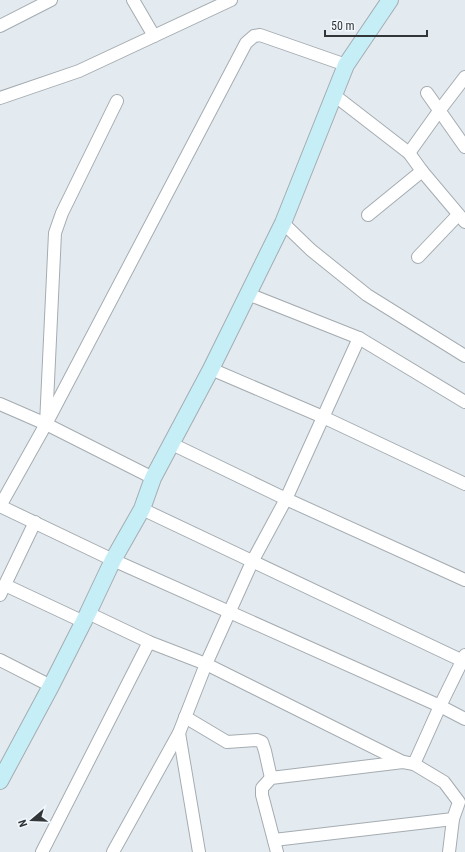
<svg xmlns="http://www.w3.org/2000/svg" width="465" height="852" font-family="'Roboto Condensed',sans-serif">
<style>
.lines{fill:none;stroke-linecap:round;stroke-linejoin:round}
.street-casing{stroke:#a5acb1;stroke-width:14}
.secondary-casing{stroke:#a5acb1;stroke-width:18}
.street{stroke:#fff;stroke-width:12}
.secondary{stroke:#c5eef7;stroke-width:16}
</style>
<rect width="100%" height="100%" fill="#e3ebf0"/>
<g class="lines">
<!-- street casing -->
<g class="street-casing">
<g id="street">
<polyline points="133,0 154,36"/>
<polyline points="0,26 51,0"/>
<polyline points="427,93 465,147"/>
<polyline points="334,95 409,153 422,171 465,222"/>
<polyline points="0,98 79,71 231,0"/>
<polyline points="117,101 62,213 55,233 46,424 153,478"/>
<polyline points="409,153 439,111 465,77"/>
<polyline points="368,215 422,171"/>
<polyline points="283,223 311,250 367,295 465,356"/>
<polyline points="418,257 458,215"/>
<polyline points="248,294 359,338 465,402"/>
<polyline points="211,369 323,417 465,484"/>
<polyline points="0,404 46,424"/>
<polyline points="172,444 286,499 465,580"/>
<polyline points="0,506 46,424 246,43 254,36 260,35 346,65"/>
<polyline points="0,506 113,560 440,706 465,719"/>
<polyline points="142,509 465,662"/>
<polyline points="5,585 84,622"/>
<polyline points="0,595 35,522"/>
<polyline points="88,613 149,642 206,664 403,762 414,764 444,782 459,802 453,819 449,852"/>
<polyline points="0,660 51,686"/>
<polyline points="185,717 227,742 257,740 262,742 265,751 271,778"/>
<polyline points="179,733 199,852"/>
<polyline points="414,764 440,706 465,655"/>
<polyline points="274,840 453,819"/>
<polyline points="42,852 149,642"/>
<polyline points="113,852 179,733 206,664 252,562 286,499 359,338"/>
<polyline points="277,852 262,795 262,788 271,778 403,762"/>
</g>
</g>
<!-- secondary casing -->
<g class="secondary-casing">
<polyline id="secondary" points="0,781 51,686 88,613 113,560 142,509 153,478 211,369 283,223 346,65 390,0"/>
</g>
<!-- street -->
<use href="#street" class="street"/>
<!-- secondary -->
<use href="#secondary" class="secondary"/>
</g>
<!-- north arrow -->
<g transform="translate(32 820) rotate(251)" stroke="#f1f8fe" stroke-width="3" paint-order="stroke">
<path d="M0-3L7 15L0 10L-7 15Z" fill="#333638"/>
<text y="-6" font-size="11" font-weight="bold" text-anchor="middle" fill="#333638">N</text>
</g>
<!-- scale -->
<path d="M325 30v6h102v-6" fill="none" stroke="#333638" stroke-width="2"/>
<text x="331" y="30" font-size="12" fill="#333638" stroke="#f1f8fe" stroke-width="3" paint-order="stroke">50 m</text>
</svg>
